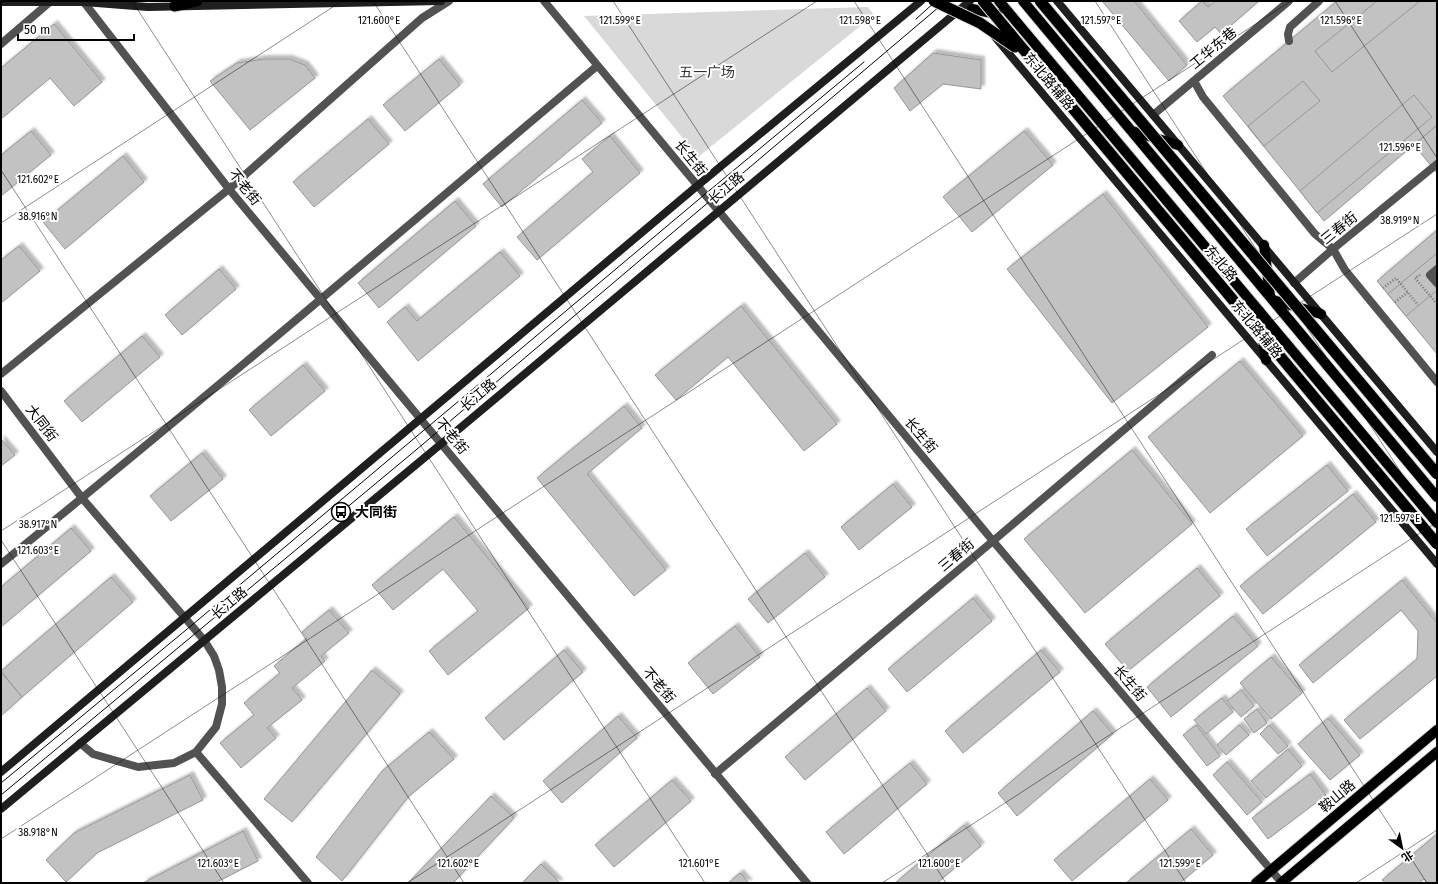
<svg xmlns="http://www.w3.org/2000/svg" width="1438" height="884" font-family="'Fira Sans','Noto Sans SC',sans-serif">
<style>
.green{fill:#d9d9d9}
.building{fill:#c2c2c2;stroke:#969696;filter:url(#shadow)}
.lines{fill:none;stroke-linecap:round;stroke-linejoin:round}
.primary-casing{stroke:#dbdbdb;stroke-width:12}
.trunk-casing{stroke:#dbdbdb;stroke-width:13}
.path{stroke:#747474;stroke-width:2.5;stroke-dasharray:1 2;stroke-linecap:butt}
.service{stroke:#525252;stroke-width:8}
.minor{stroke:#525252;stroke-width:8}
.tertiary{stroke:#525252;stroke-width:8}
.secondary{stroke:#1f1f1f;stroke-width:8}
.primary{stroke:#000;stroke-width:10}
.trunk{stroke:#000;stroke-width:11}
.tram{stroke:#000;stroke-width:1}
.trunk-bridge-casing{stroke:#dbdbdb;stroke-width:13;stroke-linecap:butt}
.trunk-bridge{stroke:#000;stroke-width:11}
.ticks{fill:none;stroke:#000;stroke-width:1;stroke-opacity:0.45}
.labels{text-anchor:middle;stroke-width:4;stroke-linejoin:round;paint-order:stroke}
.street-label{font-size:14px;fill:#000;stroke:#fff}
.park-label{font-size:14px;fill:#303030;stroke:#fff}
.poi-label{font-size:14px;font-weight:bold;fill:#000;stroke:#fff;text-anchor:start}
.ticks-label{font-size:10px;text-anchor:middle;fill:#000;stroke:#fff;stroke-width:4;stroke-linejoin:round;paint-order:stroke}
</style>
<defs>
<filter id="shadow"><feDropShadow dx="3.5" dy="-3.5" stdDeviation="1" flood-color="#0004"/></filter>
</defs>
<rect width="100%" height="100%" fill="#fff"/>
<!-- green -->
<polygon class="green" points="868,7 874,15 698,157 584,16"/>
<!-- building -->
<g class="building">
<polygon points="1102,1 1134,1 1187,65 1169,81"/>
<polygon points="1202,1 1208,7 1215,1 1259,1 1221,34 1215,27 1197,42 1179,21"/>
<polygon points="1337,1 1437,1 1437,125 1324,221 1223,96"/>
<polygon points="1377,1 1420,1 1332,72 1315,51"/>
<polygon points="54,24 102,82 74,106 50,78 1,119 1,68"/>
<polygon points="933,53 981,60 981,89 943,84 910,111 894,88"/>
<polygon points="264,59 289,59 305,65 315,78 250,130 210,81 237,63"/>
<polygon points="439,59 460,85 405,131 383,105"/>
<polygon points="1303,81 1320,101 1264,146 1248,126"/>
<polygon points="1414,95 1432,117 1317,213 1300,191"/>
<polygon points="582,100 602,123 502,207 483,184"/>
<polygon points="368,119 389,144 314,207 293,182"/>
<polygon points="1437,125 1437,173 1414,145"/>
<polygon points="31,131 51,155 1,196 1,155"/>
<polygon points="1024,131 1053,165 972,232 943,197"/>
<polygon points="610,136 640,173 537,260 517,237 593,172 582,159"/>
<polygon points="123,156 144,182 65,249 43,222"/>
<polygon points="1103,194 1208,327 1112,403 1007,269"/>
<polygon points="455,201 476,226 379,308 358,283"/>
<polygon points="1437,230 1437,354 1377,281"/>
<polygon points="19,246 40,271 1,303 1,260"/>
<polygon points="500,252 520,276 418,361 387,322 405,307 417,321"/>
<polygon points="1437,253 1437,290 1406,316 1388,294"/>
<polygon points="219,269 236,289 182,335 165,315"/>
<polygon points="741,306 837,424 804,451 728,357 676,400 655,375"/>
<polygon points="142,336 160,357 82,422 64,401"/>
<polygon points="1240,361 1303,436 1210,513 1148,437"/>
<polygon points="303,365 325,391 271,436 249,410"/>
<polygon points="624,406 642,428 587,474 666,570 634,596 537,478"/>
<polygon points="1,439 15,455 1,466"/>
<polygon points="1132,450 1192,524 1085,613 1024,539"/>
<polygon points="202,453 223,479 171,521 150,496"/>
<polygon points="1327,465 1348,491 1267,556 1246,529"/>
<polygon points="893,484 912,507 859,550 841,527"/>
<polygon points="1353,494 1376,522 1263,614 1240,586"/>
<polygon points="454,517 529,608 448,675 429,651 478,611 443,569 393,610 372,585"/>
<polygon points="71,528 91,551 1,627 1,587"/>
<polygon points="805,553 825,577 768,623 748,599"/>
<polygon points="1197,568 1220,596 1128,671 1105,644"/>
<polygon points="111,577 133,602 22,697 1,671"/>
<polygon points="1402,580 1437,623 1437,676 1360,739 1344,720 1417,659 1418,631 1401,610 1313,683 1299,665"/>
<polygon points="973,598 992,621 907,692 888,669"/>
<polygon points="329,610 349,633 321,656 325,661 292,688 302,700 267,728 276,738 241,768 220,743 254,715 244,703 280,673 274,666 307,638 302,632"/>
<polygon points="1233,616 1258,646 1171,717 1147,687"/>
<polygon points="735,626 760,657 713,694 688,663"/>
<polygon points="564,650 583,672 504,740 485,718"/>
<polygon points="1041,650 1060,672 963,753 945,731"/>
<polygon points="1271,657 1302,693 1271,719 1240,683"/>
<polygon points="372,670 400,694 292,822 264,799"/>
<polygon points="1,672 22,697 1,716"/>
<polygon points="867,688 886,711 805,780 785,757"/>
<polygon points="1241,690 1254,706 1241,717 1227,701"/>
<polygon points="1222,698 1233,712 1206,734 1194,720"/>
<polygon points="1257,709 1267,723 1254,733 1244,719"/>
<polygon points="1093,711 1113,734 1017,816 998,793"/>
<polygon points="618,716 637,738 562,803 543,781"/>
<polygon points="1328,718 1360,755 1330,780 1298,744"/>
<polygon points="1196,725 1220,756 1207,766 1183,735"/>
<polygon points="1239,725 1249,735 1226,755 1217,745"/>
<polygon points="1269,725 1288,746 1278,754 1260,734"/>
<polygon points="429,732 454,759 408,797 342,881 316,857 382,771"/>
<polygon points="1288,749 1302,766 1266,798 1251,781"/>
<polygon points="1227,762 1262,802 1247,815 1213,775"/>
<polygon points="910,763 927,784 844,854 826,832"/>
<polygon points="1310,774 1326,795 1268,839 1252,818"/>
<polygon points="190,775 203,800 97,853 66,882 46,860 74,833"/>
<polygon points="1150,779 1168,800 1072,881 1054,860"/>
<polygon points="672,780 691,801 614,867 595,845"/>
<polygon points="491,796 514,818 453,883 408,883"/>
<polygon points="964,825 981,846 937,883 895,883"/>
<polygon points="1191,829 1213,855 1180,883 1126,883"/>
<polygon points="243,831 258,861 215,883 143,883"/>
<polygon points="1437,834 1437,883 1427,883 1424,879 1419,883 1385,883 1382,880"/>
<polygon points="541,864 560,883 522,883"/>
<polygon points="740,873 749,883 728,883"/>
</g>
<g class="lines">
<!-- primary casing -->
<g class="primary-casing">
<g id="primary">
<polyline points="999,1 1437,523"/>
<polyline points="1023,1 1437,497"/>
<polyline points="972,9 997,14"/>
<polyline points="1132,131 1178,145"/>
<polyline points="1264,245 1270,296"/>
<polyline points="1273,300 1321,314"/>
<polyline points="1259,311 1266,360"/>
<polyline points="1256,883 1437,730"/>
<polyline points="1281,883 1437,752"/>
</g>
</g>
<!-- trunk casing -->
<g class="trunk-casing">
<polyline id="trunk" points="175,6 197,1"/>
</g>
<!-- path -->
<g class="path">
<polyline points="1420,275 1415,278 1437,304"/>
<polyline points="1383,288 1396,278 1418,305"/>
<polyline points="1395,302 1408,292"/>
</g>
<!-- service -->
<g class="service">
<polyline points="1289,41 1288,34 1290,27 1319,1"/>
<polyline points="1194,81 1203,97 1315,234 1333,249 1345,270 1437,382"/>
<polyline points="1437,269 1430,275 1437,283"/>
</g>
<!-- minor -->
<g class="minor">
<polyline points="83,1 229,189 807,883"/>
<polyline points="544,1 993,541 1282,883"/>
<polyline points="1153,115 1289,1"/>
<polyline points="1294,283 1333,249 1437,164"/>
<polyline points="1,374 229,189 422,18 449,1"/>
<polyline points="1,391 82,498 204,640 214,656 219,670 222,687 222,704 216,727 196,752 174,763 138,767 93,754 80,743"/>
<path d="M1,564C202,401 399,233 597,66"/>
<polyline points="196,752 308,883"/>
<polyline points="715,774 993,541 1212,355"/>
</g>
<!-- tertiary -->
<polyline class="tertiary" points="1,44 51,1"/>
<!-- secondary -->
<g class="secondary">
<polyline points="1057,1 1437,452"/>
<polyline points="1,2 84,2 148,7 441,1"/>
<polyline points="995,37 1437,564"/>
<polyline points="1,772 697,186 921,1"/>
<polyline points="1,809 441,444 970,1"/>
</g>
<!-- primary -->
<use href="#primary" class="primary"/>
<!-- trunk -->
<use href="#trunk" class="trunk"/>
<!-- tram -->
<g class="tram">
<polyline points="916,19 936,1"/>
<polyline points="1,783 192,625 704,195 864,62"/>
<polyline points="1,795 416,450 946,1"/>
</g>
<!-- trunk-bridge casing -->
<g class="trunk-bridge-casing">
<g id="trunk-bridge">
<polyline points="934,1 980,23 1015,47"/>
<polyline points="983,1 1437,544"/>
<polyline points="1040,1 1437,474"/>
</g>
</g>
<!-- trunk-bridge -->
<use href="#trunk-bridge" class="trunk-bridge"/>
</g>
<!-- ticks -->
<path class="ticks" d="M132,1L705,883M373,1L946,883M613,1L1186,883M854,1L1427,883M1095,1L1437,528M1335,1L1437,158M1,170L464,883M1,223L342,1M1,531L817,1M1,540L224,883M1,839L1291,1M407,883L1437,214M882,883L1437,522M1356,883L1437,830"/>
<!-- icons -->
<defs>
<g id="bus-ring" transform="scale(1)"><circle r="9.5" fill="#fff" stroke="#000" stroke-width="1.5"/><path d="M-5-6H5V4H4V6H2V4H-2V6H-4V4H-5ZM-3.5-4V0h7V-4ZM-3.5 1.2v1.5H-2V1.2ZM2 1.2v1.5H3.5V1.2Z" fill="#000"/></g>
</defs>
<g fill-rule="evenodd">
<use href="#bus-ring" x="341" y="512"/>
</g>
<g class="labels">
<!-- street labels -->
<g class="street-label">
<text transform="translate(1213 48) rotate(-40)" y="5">工华东巷</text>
<text transform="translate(1049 81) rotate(50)" y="5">东北路辅路</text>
<text transform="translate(691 158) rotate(51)" y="5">长生街</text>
<text transform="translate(245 187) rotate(51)" y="5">不老街</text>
<text transform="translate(726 188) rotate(-40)" y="5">长江路</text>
<text transform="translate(1339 228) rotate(-39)" y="5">三春街</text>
<text transform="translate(1221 263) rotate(50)" y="5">东北路</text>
<text transform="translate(1257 329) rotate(50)" y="5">东北路辅路</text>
<text transform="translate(478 395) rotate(-40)" y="5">长江路</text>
<text transform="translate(42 423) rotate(53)" y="5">大同街</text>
<text transform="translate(921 435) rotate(50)" y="5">长生街</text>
<text transform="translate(452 436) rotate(50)" y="5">不老街</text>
<text transform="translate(956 555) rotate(-40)" y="5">三春街</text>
<text transform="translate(229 603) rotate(-40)" y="5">长江路</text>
<text transform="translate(1130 683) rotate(50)" y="5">长生街</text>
<text transform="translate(659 685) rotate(50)" y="5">不老街</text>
<text transform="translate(1337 796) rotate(-40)" y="5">鞍山路</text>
</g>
<!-- park labels -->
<g class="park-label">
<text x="707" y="77">五一广场</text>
</g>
<!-- poi labels -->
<g class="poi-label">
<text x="355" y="517">大同街</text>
</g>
</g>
<g class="ticks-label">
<text x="1101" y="24">121.597°E</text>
<text x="1341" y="24">121.596°E</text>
<text x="379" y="24">121.600°E</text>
<text x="620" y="24">121.599°E</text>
<text x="860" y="24">121.598°E</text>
<text x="1400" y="151">121.596°E</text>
<text x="38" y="183">121.602°E</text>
<text x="38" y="220">38.916°N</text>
<text x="1400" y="224">38.919°N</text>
<text x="1400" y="522">121.597°E</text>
<text x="38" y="528">38.917°N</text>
<text x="38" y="554">121.603°E</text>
<text x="38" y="836">38.918°N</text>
<text x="218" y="867">121.603°E</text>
<text x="458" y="867">121.602°E</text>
<text x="699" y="867">121.601°E</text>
<text x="939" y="867">121.600°E</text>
<text x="1180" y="867">121.599°E</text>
</g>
<!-- border -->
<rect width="1438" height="884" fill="none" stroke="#000000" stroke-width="4"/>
<!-- north arrow -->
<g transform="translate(1402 848) rotate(147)" stroke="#ffffff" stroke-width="3" paint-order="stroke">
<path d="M0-3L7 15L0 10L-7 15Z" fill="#000000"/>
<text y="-6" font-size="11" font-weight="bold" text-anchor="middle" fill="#000000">北</text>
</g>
<!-- scale -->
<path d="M18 34v6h116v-6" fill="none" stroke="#000000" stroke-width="2"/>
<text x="24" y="34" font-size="12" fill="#000000" stroke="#ffffff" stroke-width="3" paint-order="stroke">50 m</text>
</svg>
